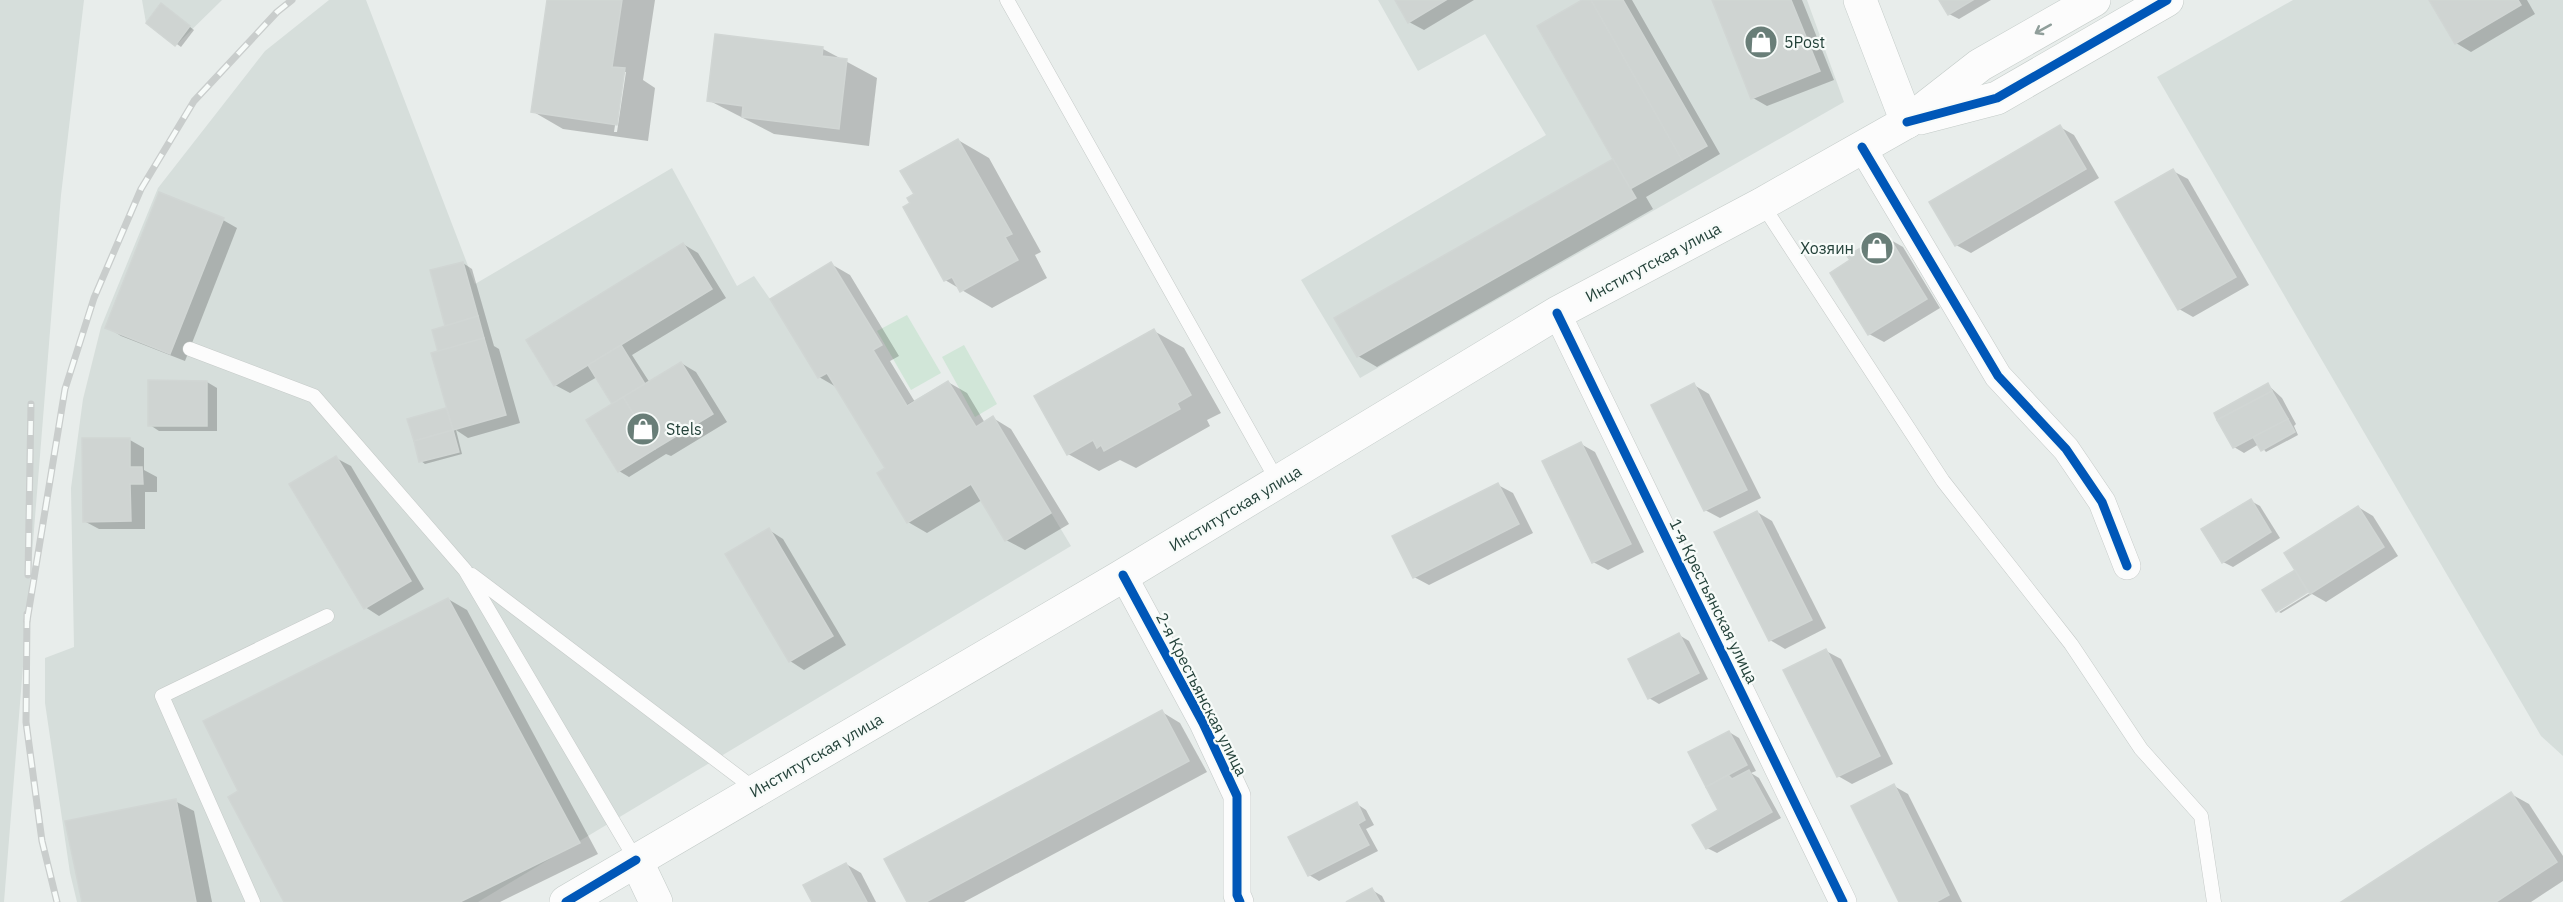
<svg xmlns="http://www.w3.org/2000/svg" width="2563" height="902" font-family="'IBM Plex Sans',sans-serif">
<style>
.built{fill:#d6dedb}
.green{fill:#d1e6d8}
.shadow{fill:#0003;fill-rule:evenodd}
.building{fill:#cfd4d2;stroke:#d1d6d4;stroke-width:1.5}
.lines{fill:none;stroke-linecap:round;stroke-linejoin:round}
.lane-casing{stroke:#c5cac8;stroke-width:15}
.street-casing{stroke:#c5cac8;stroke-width:28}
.secondary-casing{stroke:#c3cbc8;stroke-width:34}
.lane{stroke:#fcfcfc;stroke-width:14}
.street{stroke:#fcfcfc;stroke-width:27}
.secondary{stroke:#fcfcfc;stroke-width:33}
.rail-casing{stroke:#c9cdcc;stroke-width:7}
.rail{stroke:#f7fbf9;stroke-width:4.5;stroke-dasharray:14;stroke-linecap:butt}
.cycleway-casing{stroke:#f7fbf9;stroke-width:13}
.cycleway{stroke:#0057b8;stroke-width:9}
.oneway{stroke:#909f9b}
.labels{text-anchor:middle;stroke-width:4.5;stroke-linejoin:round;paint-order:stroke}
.poi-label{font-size:16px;fill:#24423a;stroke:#f7fbf9;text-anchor:start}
.street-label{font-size:16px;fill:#24423a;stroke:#f7fbf9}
</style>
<rect width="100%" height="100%" fill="#e8edeb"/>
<!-- built -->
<g class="built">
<polygon points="0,0 84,0 61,195 4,902 0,902"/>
<polygon points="142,0 222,0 175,46 146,23"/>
<polygon points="329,0 366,0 475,284 672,168 737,286 754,276 770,299 882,345 873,350 906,405 948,381 976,426 993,416 1071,546 478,902 77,902 70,873 45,703 45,658 74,647 71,488 83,399 101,327 158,188 265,51"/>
<polygon points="1378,0 1807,0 1844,102 1360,378 1301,280 1546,135 1485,34 1418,71"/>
<polygon points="2293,0 2563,0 2563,756 2541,736 2157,77"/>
</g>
<!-- green -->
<g class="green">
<polygon points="907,315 941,373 911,390 877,331"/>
<polygon points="964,345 997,404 975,417 942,357"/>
</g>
<!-- shadow -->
<g class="shadow">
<path d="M549,0H655L643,80L655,88L648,141L563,129L532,111ZM623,72H626L617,132H614Z"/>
<polygon points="1397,0 1474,0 1424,30 1409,22"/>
<polygon points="1585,0 1632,0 1720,154 1646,197 1653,209 1377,367 1358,356 1618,165"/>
<polygon points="1714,0 1802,0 1834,80 1767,106 1753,98"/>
<polygon points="1941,0 1991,0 1959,19 1949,14"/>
<polygon points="2431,0 2527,0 2535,14 2471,52 2456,43"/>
<polygon points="165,8 194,30 181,47 148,23"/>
<polygon points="716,36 823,49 877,78 869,146 774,134 708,100"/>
<polygon points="2060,127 2074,135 2099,178 1971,253 1956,245"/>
<polygon points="958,140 989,158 1041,252 1035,255 1047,278 992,308 945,280 905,208 912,204 916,195"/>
<polygon points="2173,171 2188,179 2249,285 2193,317 2179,309"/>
<polygon points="223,220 237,228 185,361 121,336 107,327"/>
<polygon points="1889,239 1903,247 1940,308 1884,342 1869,334 1852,261 1864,248 1869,251"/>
<polygon points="683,244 698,253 726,298 632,355 650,383 681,363 696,372 727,422 671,456 666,454 629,477 619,471 614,405 597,377 570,393 555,385"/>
<polygon points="463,263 472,269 494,346 499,349 520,423 468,438 456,430 462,454 425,464 421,461 409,420 448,409 440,352 447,327 432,271"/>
<polygon points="831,264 850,275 899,356 890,361 915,402 948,382 967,393 985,423 993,418 1011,429 1069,524 1025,550 1006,540 982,500 927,533 908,522 888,468 838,388 819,377 772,300"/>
<polygon points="1154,331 1184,348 1221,413 1207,420 1210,426 1136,468 1120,460 1099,471 1068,454"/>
<polygon points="150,382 207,382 217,388 217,431 159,431 150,425"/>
<polygon points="1694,385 1709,394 1761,498 1720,518 1705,510"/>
<polygon points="2268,385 2282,398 2296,424 2294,426 2298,435 2266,452 2259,444 2244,453 2234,447"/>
<polygon points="130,440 144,448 144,470 157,477 157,492 145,492 145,529 99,529 84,521"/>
<polygon points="1581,444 1595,452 1644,552 1608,570 1593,562"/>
<polygon points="336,458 351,466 424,589 379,616 365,607"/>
<polygon points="1498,485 1513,493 1533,533 1429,585 1414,577"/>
<polygon points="2251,501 2260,506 2280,538 2233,567 2223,562"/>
<polygon points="2358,507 2373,516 2398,556 2326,602 2312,594 2281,613 2279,612 2310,593 2310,589 2276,610 2295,572"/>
<polygon points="1757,512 1772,521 1826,628 1785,649 1770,640"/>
<polygon points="769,530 783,539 846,645 804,670 790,661"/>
<polygon points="448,599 467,610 598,854 500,902 286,902 240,792"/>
<polygon points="1679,635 1689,641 1708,679 1659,704 1649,698"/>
<polygon points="1826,651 1841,659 1893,764 1852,784 1838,776"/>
<polygon points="1162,712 1180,723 1207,772 964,902 908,902"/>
<polygon points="1729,732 1739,738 1756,771 1751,773 1759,778 1781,818 1717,853 1707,848 1720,811"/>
<polygon points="1894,786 1908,794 1962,902 1900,902"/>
<polygon points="2511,794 2529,804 2563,856 2563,881 2531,902 2344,902"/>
<polygon points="175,801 194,811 212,902 83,902"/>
<polygon points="1357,804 1366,810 1374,825 1366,829 1378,851 1319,881 1309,875"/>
<polygon points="846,864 861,873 876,902 814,902"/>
<polygon points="1372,890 1382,896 1385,902 1349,902"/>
</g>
<!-- building -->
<g class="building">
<polygon points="547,0 622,0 612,67 625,68 617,125 531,112"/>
<polygon points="1395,0 1446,0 1408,23"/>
<polygon points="1582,0 1591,0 1682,160 1630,189 1537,26"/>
<polygon points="1591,0 1623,0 1707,146 1682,160"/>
<polygon points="1712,0 1791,0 1820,71 1751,99"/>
<polygon points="1939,0 1973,0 1948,15"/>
<polygon points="2429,0 2518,0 2521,5 2455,44"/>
<polygon points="161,3 190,26 175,46 146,23"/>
<polygon points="715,34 823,47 822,56 847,59 839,129 742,117 743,106 707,101"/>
<polygon points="2060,125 2086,169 1955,246 1929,202"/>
<polygon points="958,139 1012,234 1005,237 1018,260 960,292 952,277 944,281 903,207 910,203 907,198 914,194 900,171"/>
<polygon points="1613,159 1636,198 1357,357 1334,318"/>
<polygon points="2173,169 2236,277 2178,310 2115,202"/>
<polygon points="159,192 224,218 170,354 105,328"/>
<polygon points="1889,237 1927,299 1868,335 1830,273 1850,260 1847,256 1864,246 1867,251"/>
<polygon points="683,243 712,289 554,386 526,340"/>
<polygon points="463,262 478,316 445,326 430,270"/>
<polygon points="831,262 882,345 873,350 907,406 948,381 976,427 993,416 1051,513 1005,541 971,484 907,523 877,473 885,468 827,373 818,378 770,299"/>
<polygon points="478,316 484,338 438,352 432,330"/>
<polygon points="1154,329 1191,395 1177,403 1180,409 1104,451 1101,445 1097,448 1093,440 1067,455 1034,396"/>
<polygon points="484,338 506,415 453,430 431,353"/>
<polygon points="621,345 645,384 612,404 588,365"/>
<polygon points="681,362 713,414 655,449 623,397"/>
<polygon points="148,380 207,381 207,426 148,426"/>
<polygon points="1694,383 1747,490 1704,511 1651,405"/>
<polygon points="2268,383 2272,391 2217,420 2214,413"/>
<polygon points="2272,391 2288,419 2233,448 2217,420"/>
<polygon points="623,397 655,449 618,472 586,420"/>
<polygon points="446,408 453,430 414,441 407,419"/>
<polygon points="2288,419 2295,432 2261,451 2253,437"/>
<polygon points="453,430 459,452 419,462 414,441"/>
<polygon points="82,438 130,438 130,467 142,467 143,484 130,484 131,521 83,522"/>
<polygon points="1581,442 1631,544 1592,563 1542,461"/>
<polygon points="336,456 411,581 364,609 289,484"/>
<polygon points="1498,483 1519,524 1413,578 1392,536"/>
<polygon points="2251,499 2271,532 2222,563 2201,529"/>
<polygon points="2358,506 2384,547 2310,594 2284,553"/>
<polygon points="1757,511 1812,620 1769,641 1714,532"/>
<polygon points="769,528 833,636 789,662 725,554"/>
<polygon points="2295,570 2308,592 2276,612 2262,590"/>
<polygon points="448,598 580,843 460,902 284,902 228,797 238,791 203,721"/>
<polygon points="1679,633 1699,673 1648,699 1628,659"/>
<polygon points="1826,649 1880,756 1837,777 1783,670"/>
<polygon points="1162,710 1189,761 926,902 907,902 884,859"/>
<polygon points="1729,731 1747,765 1706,787 1688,752"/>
<polygon points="1749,770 1772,812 1706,849 1692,825 1718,810 1706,787 1728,775 1732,779"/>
<polygon points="1894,784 1949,895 1936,902 1899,902 1851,806"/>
<polygon points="2511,792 2557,862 2496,902 2341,902"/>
<polygon points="176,799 196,902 82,902 65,821"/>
<polygon points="1357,802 1365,820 1358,824 1369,845 1308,876 1288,837"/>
<polygon points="846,863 867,902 812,902 803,885"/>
<polygon points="1372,888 1380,902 1346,902"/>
</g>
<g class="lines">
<!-- lane casing -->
<g class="lane-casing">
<g id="lane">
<polyline points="1007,0 1278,482"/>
<polyline points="1762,204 1943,481 2071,644 2141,749 2201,816 2214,902"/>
<polyline points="190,349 314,396 465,570 636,860"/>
<polyline points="472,575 756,790"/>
<polyline points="253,902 162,696 327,616"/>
</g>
</g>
<!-- street casing -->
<g class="street-casing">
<g id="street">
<polyline points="1862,147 1998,376 2066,449 2102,502 2127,566"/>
<polyline points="1557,313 1843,902"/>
<polyline points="1123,575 1203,723 1237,796 1237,895 1240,902"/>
</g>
</g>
<!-- secondary casing -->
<g class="secondary-casing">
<g id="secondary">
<polyline points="1860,0 1907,122"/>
<polyline points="1920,118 1997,98 2167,0"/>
<polyline points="636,860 656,902"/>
<polyline points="566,902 1119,578 1557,313 1762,204 1907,122 1980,65 2094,0"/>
</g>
</g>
<!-- lane -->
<use href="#lane" class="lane"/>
<!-- street -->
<use href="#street" class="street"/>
<!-- secondary -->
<use href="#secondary" class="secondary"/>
<!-- rail casing -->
<g class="rail-casing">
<g id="rail">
<polyline points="28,575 31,404"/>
<polyline points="27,614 26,722 42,841 57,902"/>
<polyline points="27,621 65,389 94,298 141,189 194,101 277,12 292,0"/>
</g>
</g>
<!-- rail -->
<use href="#rail" class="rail"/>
<!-- cycleway casing -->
<g class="cycleway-casing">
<g id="cycleway">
<polyline points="1907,122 1997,98 2167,0"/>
<polyline points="1862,147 1998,376 2066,449 2102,502 2127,566"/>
<polyline points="1557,313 1843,902"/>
<polyline points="1123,575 1203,723 1237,796 1237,895 1240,902"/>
<polyline points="566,902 636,860"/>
</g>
</g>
<!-- cycleway -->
<use href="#cycleway" class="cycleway"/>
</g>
<!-- one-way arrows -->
<defs><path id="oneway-shaft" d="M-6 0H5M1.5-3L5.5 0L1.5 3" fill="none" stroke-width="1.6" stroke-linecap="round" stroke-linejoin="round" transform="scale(1.5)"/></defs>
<use class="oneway" href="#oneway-shaft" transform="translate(2043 29) rotate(151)"/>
<!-- icons -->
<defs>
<g id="shop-disc" transform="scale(1.725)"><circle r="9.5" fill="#697e78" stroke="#f7fbf9"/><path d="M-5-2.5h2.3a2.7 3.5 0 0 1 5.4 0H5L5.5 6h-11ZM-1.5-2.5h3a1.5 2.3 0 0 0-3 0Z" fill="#fff"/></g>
</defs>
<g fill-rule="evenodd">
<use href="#shop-disc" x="1761" y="42"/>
<use href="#shop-disc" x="1877" y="248"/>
<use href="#shop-disc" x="643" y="429"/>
</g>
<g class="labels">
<!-- poi labels -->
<g class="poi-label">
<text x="1784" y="48">5Post</text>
<text x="1854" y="254" text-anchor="end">Хозяин</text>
<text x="666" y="435">Stels</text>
</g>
<!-- street labels -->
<g class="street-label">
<text transform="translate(1653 262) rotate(-28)" y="6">Институтская улица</text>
<text transform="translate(1235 508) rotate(-31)" y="6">Институтская улица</text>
<text transform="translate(1714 601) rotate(64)" y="6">1-я Крестьянская улица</text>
<text transform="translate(1202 694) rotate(63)" y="6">2-я Крестьянская улица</text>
<text transform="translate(816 755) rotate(-30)" y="6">Институтская улица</text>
</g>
</g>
</svg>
